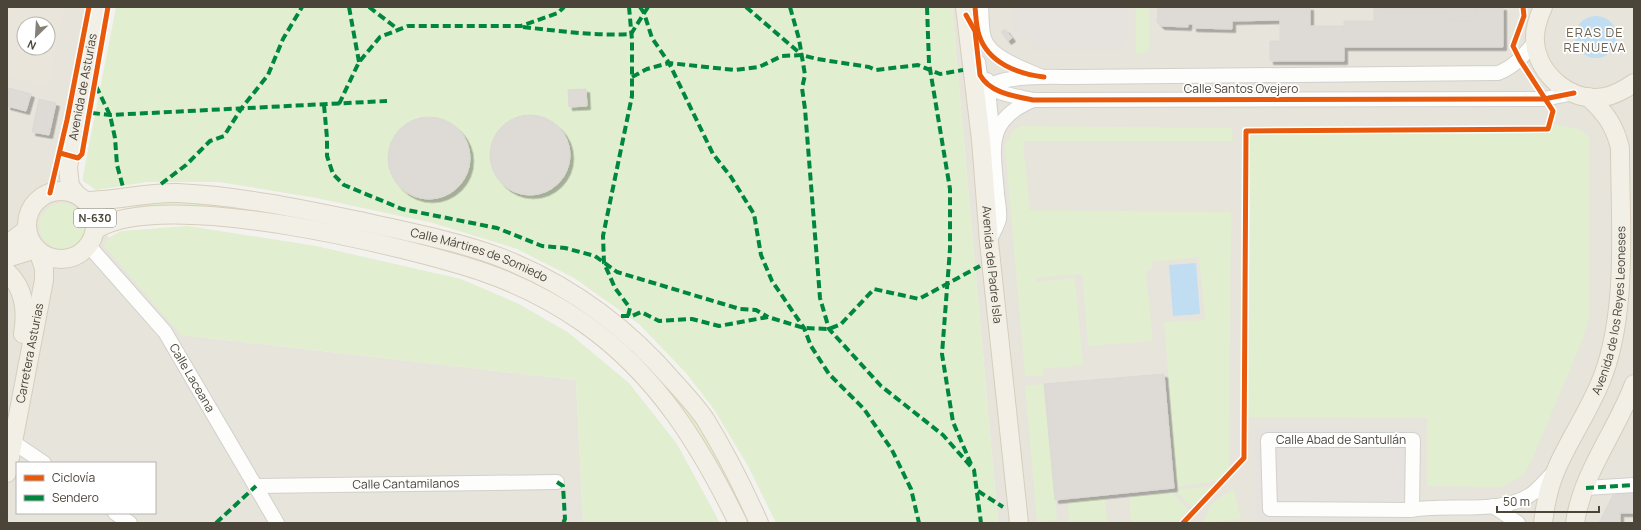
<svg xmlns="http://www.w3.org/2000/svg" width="1641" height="530" font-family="Manrope,sans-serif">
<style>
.residential{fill:#e7e4dc;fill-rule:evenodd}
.education{fill:#eae5da;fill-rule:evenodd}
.green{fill:#e1eecf}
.parking{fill:#e6e3df}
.water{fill:#c0ddf1}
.building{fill:#dedbd6;stroke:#dcd9d4;filter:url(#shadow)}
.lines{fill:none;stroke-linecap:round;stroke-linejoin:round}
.minor-casing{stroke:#d2d0cb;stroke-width:16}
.major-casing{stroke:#d6cebb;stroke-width:20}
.minor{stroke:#fdfdfc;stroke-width:14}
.major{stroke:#f2efe6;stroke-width:18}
.quiet{stroke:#00873e;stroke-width:4;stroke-dasharray:8 4;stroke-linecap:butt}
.cycleway-casing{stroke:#fff;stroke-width:8}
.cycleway{stroke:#e8590c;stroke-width:5}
.labels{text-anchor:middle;stroke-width:3.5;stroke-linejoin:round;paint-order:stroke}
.shield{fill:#fff;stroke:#817c74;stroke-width:1}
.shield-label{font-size:11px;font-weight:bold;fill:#4b4439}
.street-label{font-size:12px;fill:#4b4439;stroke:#fff}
.neighbourhood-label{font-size:13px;letter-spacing:1px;fill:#6e6250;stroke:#fff}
</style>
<defs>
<filter id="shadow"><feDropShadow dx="3.5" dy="3.5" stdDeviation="0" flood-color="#0004"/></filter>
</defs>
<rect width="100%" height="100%" fill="#f4f2ee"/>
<!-- residential -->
<g class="residential">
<path d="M7,7H91L59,170L181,335L576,380L583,523H7ZM24,24H48V48H24ZM17,463H155V513H17Z"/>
<polygon points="952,7 1634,7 1634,523 998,523"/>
</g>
<!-- education -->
<path class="education" d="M7,7H65L49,86L7,76ZM24,24H48V48H24Z"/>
<!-- green -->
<g class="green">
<polygon points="116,7 952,7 998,523 776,523 748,466 713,408 686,373 639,324 574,278 517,249 433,223 316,198 219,182 147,182 96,190 83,181 83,176"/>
<polygon points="1136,7 1149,7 1149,49 1144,53 1136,55"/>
<polygon points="1558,125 1580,129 1589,137 1589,315 1584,336 1531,462 1523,475 1502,487 1427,486 1427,418 1240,417 1242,127"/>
<polygon points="1021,126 1232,128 1233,141 1023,141 1030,210 1231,212 1229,471 1217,481 1177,487 1164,322 1205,320 1199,257 1152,262 1152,270 1146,270 1153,341 1088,346 1082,274 1035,278 1036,282 1075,278 1083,365 1043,369 1043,376 1025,376 1005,145 1013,131"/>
<polygon points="183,202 249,208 447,249 517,273 565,298 632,347 691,414 709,442 752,523 747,523 713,457 563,302 216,208 175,206 135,209 135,205"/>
<circle cx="62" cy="226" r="23"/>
<polygon points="188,226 316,246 461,279 519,304 569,333 629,383 677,444 720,523 583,523 576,380 181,335 104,246 108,238 121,231"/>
<polygon points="1044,384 1057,520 1037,522 1025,386"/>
<polygon points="1213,486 1192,507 1175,490"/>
<path d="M1234,490L1241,519L1203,523C1209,504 1216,497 1234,490Z"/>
<polygon points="1172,492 1189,510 1176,523 1131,523 1129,497"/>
<polygon points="1105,498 1107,522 1069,522 1068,502"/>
</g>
<!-- parking -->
<g class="parking">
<polygon points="1129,7 1129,39 1123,39 1123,50 1033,50 1033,41 1024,40 1020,38 1013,28 1013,7"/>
<polygon points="1255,426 1418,427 1418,523 1255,523"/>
</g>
<!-- water -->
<g class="water">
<circle cx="1596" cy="37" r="21"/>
<polygon points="1196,263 1200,314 1173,316 1169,265"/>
</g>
<!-- building -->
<g class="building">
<polygon points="1158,7 1232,7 1232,29 1193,28 1193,24 1188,24 1188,27 1161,26 1157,22"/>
<polygon points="1232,7 1310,7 1310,26 1344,26 1344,61 1270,61 1270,41 1280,41 1280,20 1232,21"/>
<polygon points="1374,7 1477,7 1477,21 1449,21 1449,13 1382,13 1382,21 1374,21"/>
<polygon points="1477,7 1503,7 1503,47 1344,47 1344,21 1382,21 1382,13 1449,13 1449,21 1477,21"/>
<polygon points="1005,29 1012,38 1008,41 1001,32"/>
<polygon points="9,88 31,94 26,111 7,106"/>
<polygon points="586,89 587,106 569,107 568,90"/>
<polygon points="39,99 56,103 49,135 32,132"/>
<circle cx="530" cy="155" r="40"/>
<circle cx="429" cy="158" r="41"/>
<polygon points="1164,374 1174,488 1055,500 1044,384"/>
<polygon points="1615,491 1634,491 1634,513 1620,513 1620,523 1599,523"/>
</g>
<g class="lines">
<!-- minor casing -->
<g class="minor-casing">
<g id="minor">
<path d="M981,7C982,17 981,29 984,38C989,57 1024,69 1040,76"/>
<path d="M978,62C979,66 979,71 980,75C986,94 1017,96 1033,100L1544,99L1574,93"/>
<polyline points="987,80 993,139"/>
<path d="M985,90C997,74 1052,77 1072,77C1214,77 1356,75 1498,73C1514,67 1524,55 1535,42"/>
<path d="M989,242C992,234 997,227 999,219C1000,212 998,202 997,194C994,150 983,121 1033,100"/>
<path id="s1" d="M89,246L165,332L277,523"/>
<polyline points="13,442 44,463"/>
<path id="s2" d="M256,486L557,482"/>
<polyline points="1586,488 1634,485"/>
<polyline points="1493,506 1518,523"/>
<path d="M1412,510L1413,440H1268L1270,509L1412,510C1448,503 1502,516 1533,493C1540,487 1547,479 1554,472"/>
<polyline points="115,513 130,523"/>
</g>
</g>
<!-- major casing -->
<g class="major-casing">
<g id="major">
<path id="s3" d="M965,7L981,140L989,242L1019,523"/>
<path d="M1543,7C1538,18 1534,30 1535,42C1538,75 1571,103 1604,97C1615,95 1624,90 1634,83"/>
<circle cx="61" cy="225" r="34"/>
<path id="s4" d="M77,195L70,186L68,167L98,7"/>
<path id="s5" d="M85,201C116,201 146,192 178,193C242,196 306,210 369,223C413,233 460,242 502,258C570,285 627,327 674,382C685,394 696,406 705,419C726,453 743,487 759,523"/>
<path d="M95,230C161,186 410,247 486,273C520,285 555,303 585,324C657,375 700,445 738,523"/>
<polyline points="7,242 13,240 27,229"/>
<polyline points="7,258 36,249"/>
<path d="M7,272C25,289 27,311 23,334"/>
<path id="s6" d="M7,473L44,280V268L38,251"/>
<path id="s7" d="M1543,523C1545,506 1549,486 1556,470C1570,437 1592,407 1604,373C1628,306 1620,219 1620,148C1615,126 1605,112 1588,97"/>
<path d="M1575,523C1582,473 1617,430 1634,384"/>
</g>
</g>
<!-- minor -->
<use href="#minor" class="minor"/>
<!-- major -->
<use href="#major" class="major"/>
<!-- quiet -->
<g class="quiet">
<polyline points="349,7 359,62"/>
<polyline points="369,7 399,30"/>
<polyline points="640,7 644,13 652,38 669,63 713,154 731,177 754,214 761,255 772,281 804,328 811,346 829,374 864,409 892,450 911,489 919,523"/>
<polyline points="746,7 802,55"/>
<polyline points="790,7 799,39 805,75 802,88 805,109 820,298 829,329 881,386 943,435 974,470 981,523"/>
<polyline points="927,7 929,63 950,189 950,249 942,354 953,422 971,464"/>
<path d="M523,27C559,31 595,36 631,34L648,7"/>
<polyline points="632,77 647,69 669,63 735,70 759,67 782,56 802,55 817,59 869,67 876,70 918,65 940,74 963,70"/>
<polyline points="96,86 110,115 115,138 117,165 123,187"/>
<polyline points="339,104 359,62 380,37 408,26 521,26 558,13 564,7"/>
<polyline points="324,105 327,138 327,156 333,174 344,185 402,209 497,228 542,246 565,248 595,256 617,272 740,309 756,310 768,317"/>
<polyline points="92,113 110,115 387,101"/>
<polyline points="161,184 186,165 210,141 224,136 241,109 268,75 283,39 302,7"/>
<polyline points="621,316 632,316 641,312 659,321 692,319 719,326 768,317 804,328 829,329 841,324 874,289 919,299 980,266"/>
<polyline points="628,316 630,308 615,288 604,263 603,236 632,96 632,40 629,7"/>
<polyline points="557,482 563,486 565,519 563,523"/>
<polyline points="1586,488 1634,485"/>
<polyline points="978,491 1003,507"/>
<polyline points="216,523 256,486"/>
</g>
<!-- cycleway casing -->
<g class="cycleway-casing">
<g id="cycleway">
<path d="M975,7C976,16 976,26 979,35C988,63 1018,74 1044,77"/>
<path d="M966,15L975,31L980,75C990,93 1014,96 1033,100L1544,99L1574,93"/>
<polyline points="60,153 78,158 82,154 108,7"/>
<polyline points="50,193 67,120 89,7"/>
<polyline points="1183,523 1244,458 1246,131 1548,129 1553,111 1520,60 1513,46 1524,16 1523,7"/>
</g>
</g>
<!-- cycleway -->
<use href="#cycleway" class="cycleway"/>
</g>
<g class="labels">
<!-- shield labels -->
<rect class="shield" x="74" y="209" width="42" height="18" rx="3"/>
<g class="shield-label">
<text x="95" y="222">N-630</text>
</g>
<!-- street labels -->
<g class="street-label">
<text dy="4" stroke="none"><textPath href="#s4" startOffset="112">Avenida de Asturias</textPath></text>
<text x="1241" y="93">Calle Santos Ovejero</text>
<text dy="4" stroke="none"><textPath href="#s5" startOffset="402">Calle Mártires de Somiedo</textPath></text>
<text dy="4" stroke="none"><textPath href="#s3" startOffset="259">Avenida del Padre Isla</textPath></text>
<text dy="4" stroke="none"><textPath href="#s7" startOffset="226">Avenida de los Reyes Leoneses</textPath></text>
<text dy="4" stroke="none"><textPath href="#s6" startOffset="122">Carretera Asturias</textPath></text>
<text dy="4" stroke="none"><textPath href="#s1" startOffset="168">Calle Laceana</textPath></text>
<text x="1341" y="444">Calle Abad de Santullán</text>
<text dy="4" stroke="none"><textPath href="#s2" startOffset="150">Calle Cantamilanos</textPath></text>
</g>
<!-- neighbourhood labels -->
<g class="neighbourhood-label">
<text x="1595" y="37">ERAS DE<tspan x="1595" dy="15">RENUEVA</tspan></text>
</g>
</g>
<!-- border -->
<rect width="1641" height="530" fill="none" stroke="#4b4439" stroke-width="16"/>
<!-- legend -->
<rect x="16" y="462" width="140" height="52" fill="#ffffff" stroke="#b7b4b0"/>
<rect x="24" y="475" width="20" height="6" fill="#e8590c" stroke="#b7b4b0"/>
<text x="52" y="482" font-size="12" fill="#4b4439">Ciclovía</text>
<rect x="24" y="495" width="20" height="6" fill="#00873e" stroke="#b7b4b0"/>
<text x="52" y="502" font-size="12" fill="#4b4439">Sendero</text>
<!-- north arrow -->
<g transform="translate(36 36) rotate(205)"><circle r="19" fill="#ffffff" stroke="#b7b4b0"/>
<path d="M0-3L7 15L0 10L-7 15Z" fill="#868178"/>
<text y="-6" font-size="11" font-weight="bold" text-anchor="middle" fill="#4b4439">N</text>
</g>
<!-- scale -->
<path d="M1497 506v6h102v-6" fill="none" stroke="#4b4439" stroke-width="2"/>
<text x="1503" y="506" font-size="12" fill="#4b4439" stroke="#ffffff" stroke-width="3" paint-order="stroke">50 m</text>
</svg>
